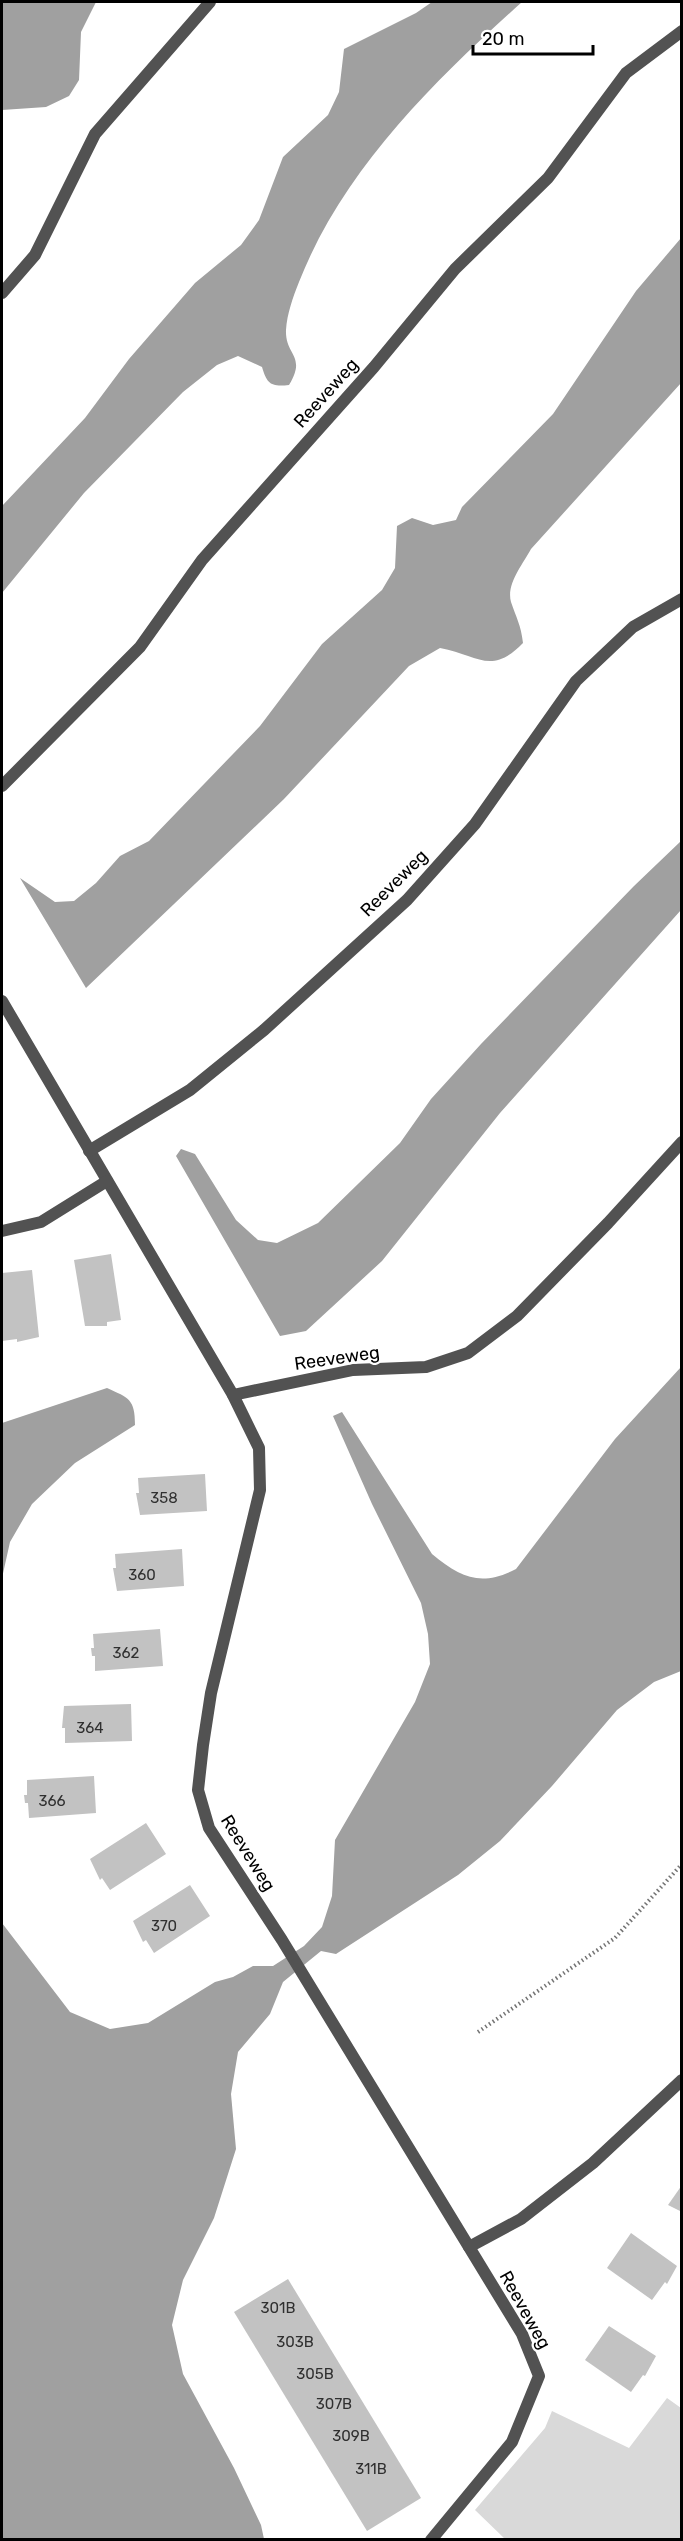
<svg xmlns="http://www.w3.org/2000/svg" width="683" height="2541" font-family="Rubik,sans-serif">
<style>
.green{fill:#d9d9d9}
.water{fill:#a0a0a0}
.building{fill:#c2c2c2}
.lines{fill:none;stroke-linecap:round;stroke-linejoin:round}
.path{stroke:#747474;stroke-width:4;stroke-dasharray:1.5 3;stroke-linecap:butt}
.service{stroke:#525252;stroke-width:12}
.labels{text-anchor:middle;stroke-width:4.5;stroke-linejoin:round;paint-order:stroke}
.number-label{font-size:15px;fill:#303030}
.street-label{font-size:18px;fill:#000;stroke:#fff}
</style>
<rect width="100%" height="100%" fill="#fff"/>
<!-- green -->
<polygon class="green" points="667,2398 681,2408 681,2539 505,2539 475,2510 545,2428 552,2411 629,2448"/>
<!-- water -->
<g class="water">
<polygon points="2,2 96,2 81,32 79,80 69,96 46,107 2,110"/>
<path d="M432,2H522C434,81 343,170 299,282C293,297 287,314 286,330C285,356 307,355 289,385C271,387 267,384 262,367L238,356L217,365L183,392L84,493L2,593V506L85,418L129,359L195,283L241,245L259,220L283,157L328,115L339,92L344,49L416,13Z"/>
<path d="M681,238V383L531,549C523,564 506,584 511,602C516,617 521,625 523,643C491,676 478,655 440,648L409,666L284,799L86,988L20,878L55,902L74,901L96,883L120,856L149,841L260,726L322,644L382,590L395,568L397,526L412,518L433,525L456,520L462,507L553,414L636,291Z"/>
<polygon points="681,841 681,910 500,1113 382,1261 306,1331 280,1336 176,1156 181,1149 195,1154 236,1220 258,1240 277,1243 318,1223 400,1143 431,1099 481,1044 634,886"/>
<path d="M681,1367V1671L654,1682L617,1710L552,1786L500,1841L458,1875L336,1954L321,1951L283,1982L270,2014L238,2052L231,2094L236,2149L214,2218L183,2280L172,2325L183,2374L234,2468L261,2525L264,2539H2V1923L70,2012L110,2029L148,2023L215,1982L233,1977L253,1966H273L304,1946L322,1927L332,1896L335,1840L415,1702L430,1664L428,1634L421,1603L372,1504L333,1416L342,1412L432,1554C461,1578 481,1587 516,1569L615,1439Z"/>
<path d="M107,1388C129,1398 135,1399 135,1425L75,1463L32,1504L10,1542L2,1578V1423Z"/>
</g>
<!-- building -->
<g class="building">
<polygon points="111,1254 121,1320 107,1322 107,1326 85,1326 74,1260"/>
<polygon points="32,1270 39,1337 17,1342 17,1339 2,1341 2,1273"/>
<polygon points="205,1474 207,1511 140,1515 136,1493 139,1493 138,1478"/>
<polygon points="182,1549 184,1586 117,1591 113,1568 116,1568 115,1554"/>
<polygon points="160,1629 163,1666 95,1671 95,1656 92,1656 91,1648 94,1648 93,1634"/>
<polygon points="131,1704 132,1741 65,1743 65,1728 62,1728 64,1706"/>
<polygon points="94,1776 96,1813 29,1818 28,1803 25,1803 24,1795 27,1795 27,1780"/>
<polygon points="146,1823 166,1854 110,1890 102,1878 100,1880 90,1859"/>
<polygon points="190,1885 210,1916 154,1953 146,1940 143,1942 133,1921"/>
<polygon points="682,2185 682,2212 668,2205"/>
<polygon points="631,2233 677,2266 667,2284 665,2282 652,2300 607,2268"/>
<polygon points="288,2279 421,2498 367,2531 234,2312"/>
<polygon points="609,2326 656,2356 645,2376 643,2375 631,2392 585,2360"/>
</g>
<g class="lines">
<!-- path -->
<polyline class="path" points="478,2032 615,1938 682,1864"/>
<!-- service -->
<g class="service">
<polyline points="2,293 35,255 95,134 210,2"/>
<polyline points="2,786 140,647 202,560 374,367 455,269 548,178 626,73 682,31"/>
<polyline points="2,1001 233,1395 259,1448 260,1490 211,1693 203,1745 198,1790 209,1828 282,1940 522,2334 539,2376 512,2442 431,2540"/>
<polyline points="89,1151 190,1090 264,1030 407,900 475,824 576,681 633,627 682,599"/>
<polyline points="2,1231 41,1222 107,1181"/>
<polyline points="233,1395 353,1370 426,1367 468,1353 517,1316 608,1223 682,1142"/>
<polyline points="469,2247 521,2219 593,2163 682,2080"/>
</g>
</g>
<g class="labels">
<!-- number labels -->
<g class="number-label">
<text x="164" y="1503">358</text>
<text x="142" y="1580">360</text>
<text x="126" y="1658">362</text>
<text x="90" y="1733">364</text>
<text x="52" y="1806">366</text>
<text x="164" y="1931">370</text>
<text x="278" y="2313">301B</text>
<text x="295" y="2347">303B</text>
<text x="315" y="2379">305B</text>
<text x="334" y="2409">307B</text>
<text x="351" y="2441">309B</text>
<text x="371" y="2474">311B</text>
</g>
<!-- street labels -->
<g class="street-label">
<text transform="translate(326 393) rotate(-48)" y="6">Reeveweg</text>
<text transform="translate(394 883) rotate(-45)" y="6">Reeveweg</text>
<text transform="translate(337 1358) rotate(-8)" y="6">Reeveweg</text>
<text transform="translate(248 1853) rotate(58)" y="6">Reeveweg</text>
<text transform="translate(525 2310) rotate(61)" y="6">Reeveweg</text>
</g>
</g>
<!-- border -->
<rect width="683" height="2541" fill="none" stroke="#000000" stroke-width="6"/>
<!-- scale -->
<path d="M473 45v9h120v-9" fill="none" stroke="#000000" stroke-width="3"/>
<text x="482" y="45" font-size="18" fill="#000000" stroke="#ffffff" stroke-width="4.5" paint-order="stroke">20 m</text>
</svg>
